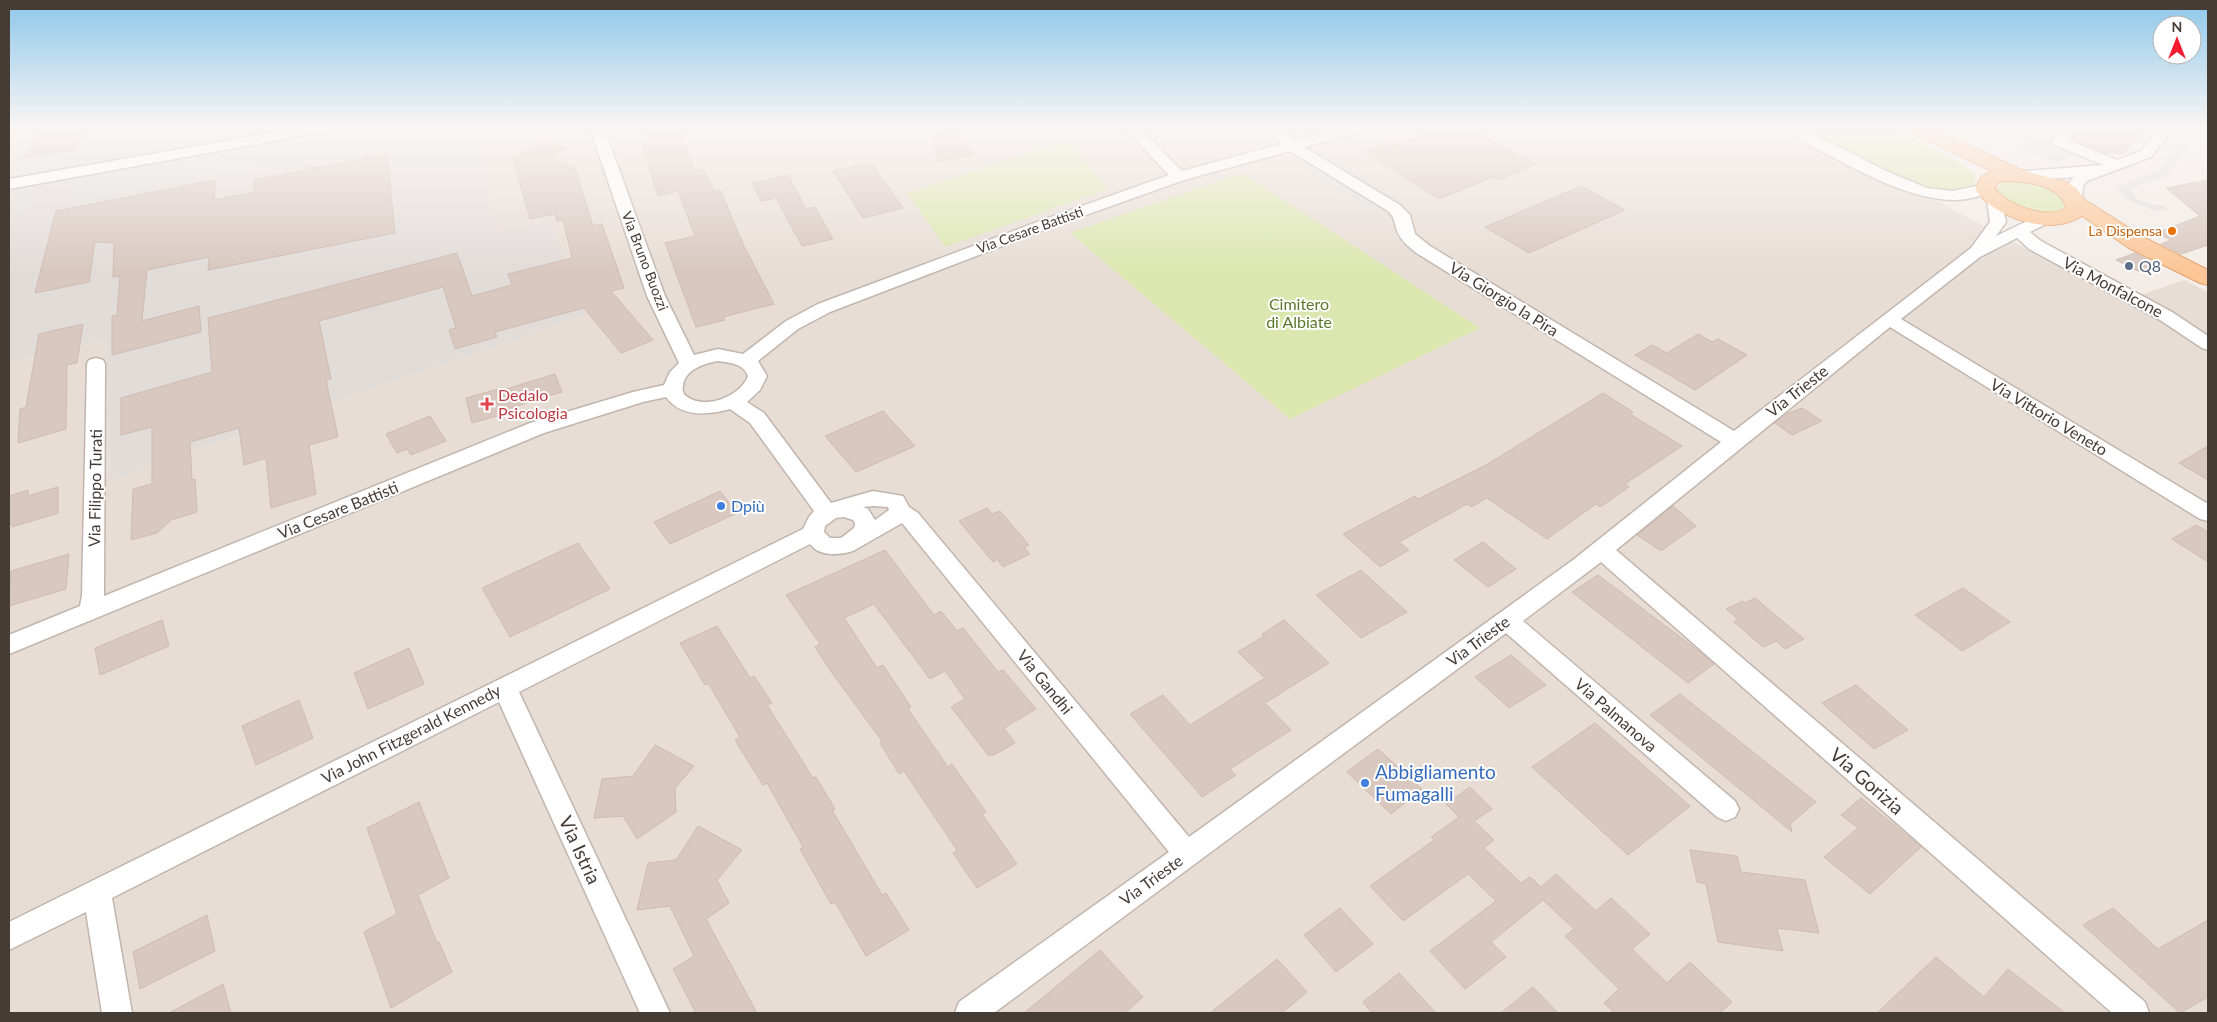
<svg xmlns="http://www.w3.org/2000/svg" width="2217" height="1022" font-family="Lato,sans-serif">
<style>
.residential{fill:#e7ddd5}
.industrial{fill:#e2dcd9}
.green{fill:#dce7b0}
.parking{fill:#e1dedc}
.building{fill:#d8c8c0;stroke:#cfbbb0}
.lines{fill:none;stroke-linecap:round;stroke-linejoin:round}
.minor-casing{stroke:#c1b5ad;stroke-width:3}
.major-casing{stroke:#e29e67;stroke-width:2}
.minor{fill:#fff;fill-rule:evenodd}
.major{fill:#fcc697;fill-rule:evenodd}
.food-dot{fill:#e8710a;stroke:#fff;stroke-width:2}
.service-dot{fill:#5c6f8a;stroke:#fff;stroke-width:2}
.health-dot{fill:#e0444e;stroke:#fff;stroke-width:2}
.shop-dot{fill:#3f7fe0;stroke:#fff;stroke-width:2}
.labels{text-anchor:middle;stroke-width:4;stroke-linejoin:round;paint-order:stroke}
.far-street-label{font-size:14px;fill:#463c36;stroke:#fff}
.far-food-label{font-size:14px;fill:#c56008;stroke:#fff;text-anchor:end}
.service-label{font-size:16px;fill:#4e5e75;stroke:#fff;text-anchor:start}
.street-label{font-size:16px;fill:#463c36;stroke:#fff}
.park-label{font-size:16px;fill:#5b772a;stroke:#fff}
.health-label{font-size:16px;fill:#be3a42;stroke:#fff;text-anchor:start}
.shop-label{font-size:16px;fill:#366cbe;stroke:#fff;text-anchor:start}
.near-shop-label{font-size:19px;fill:#366cbe;stroke:#fff;text-anchor:start}
.near-street-label{font-size:19px;fill:#463c36;stroke:#fff}
</style>
<rect width="100%" height="100%" fill="#f3ece7"/>
<!-- residential -->
<polygon class="residential" points="476,128 1802,128 2123,301 2184,280 2208,292 2208,1013 9,1013 9,363 106,340 110,480 497,232"/>
<!-- industrial -->
<polygon class="industrial" points="9,128 277,128 276,132 279,140 354,128 476,128 497,232 550,221 585,315 110,480 106,340 9,363"/>
<!-- green -->
<g class="green">
<path d="M1807,128H1891L1963,164L1975,174V183C1958,195 1940,192 1921,186L1807,132Z"/>
<polygon points="1067,140 1108,189 945,247 907,193"/>
<polygon points="1242,173 1480,328 1290,419 1070,233"/>
<path d="M2008,180C2030,181 2051,185 2066,202L2065,207C2046,221 2012,206 1997,192V186Z"/>
</g>
<!-- parking -->
<g class="parking">
<polygon points="156,128 265,128 264,133 148,152"/>
<polygon points="337,128 418,128 419,136 70,202 77,176"/>
<polygon points="2038,136 2077,152 2058,164 2020,149"/>
<polygon points="2178,143 2190,145 2167,177 2152,180 2130,189 2136,199 2153,205 2163,205 2168,210 2155,211 2128,200 2117,187 2160,170"/>
<polygon points="87,148 82,165 9,178 9,161"/>
<polygon points="1327,154 1406,204 1377,215 1299,165"/>
<polygon points="36,184 28,210 9,213 9,189"/>
</g>
<!-- building -->
<g class="building">
<polygon points="41,128 86,128 76,150 26,157"/>
<polygon points="644,128 678,128 695,171 703,169 714,191 720,190 744,246 774,304 723,317 725,320 696,327 665,243 695,236 678,191 658,196 642,145 650,143"/>
<polygon points="1440,128 1468,128 1536,164 1499,180 1493,177 1439,199 1364,152 1395,140 1395,145"/>
<polygon points="2078,128 2146,128 2123,154 2104,153 2071,139"/>
<polygon points="947,133 949,137 959,135 974,155 937,162 932,137"/>
<polygon points="542,141 566,148 549,158 574,166 593,226 602,224 624,288 611,291 653,340 621,353 584,308 495,332 497,337 455,349 449,330 456,328 443,287 319,321 331,379 326,380 338,437 309,445 316,494 271,508 266,458 244,465 239,428 190,442 192,480 195,479 197,512 171,520 157,533 131,540 133,489 152,484 152,427 121,435 121,398 212,372 208,318 457,253 472,296 512,285 508,274 572,258 563,220 557,221 555,214 530,219 513,158"/>
<polygon points="387,154 395,233 208,270 209,257 147,270 142,321 199,306 201,332 112,355 112,316 117,315 120,276 113,277 114,243 95,242 89,282 35,293 56,211 216,180 214,200 254,192 254,180 301,171 308,165 317,168"/>
<polygon points="862,165 873,165 903,208 863,218 833,171"/>
<polygon points="788,175 806,209 815,207 833,239 802,246 776,198 761,201 752,183"/>
<polygon points="2208,180 2208,245 2181,254 2161,244 2171,240 2157,233 2200,216 2166,188"/>
<polygon points="1581,186 1625,210 1529,253 1485,227"/>
<polygon points="2135,253 2157,264 2138,271 2116,260"/>
<polygon points="83,324 77,363 67,365 66,429 18,443 20,409 26,407 39,334"/>
<polygon points="1698,334 1712,342 1718,339 1747,355 1695,390 1635,355 1652,345 1667,353"/>
<polygon points="555,374 562,392 507,409 508,413 472,423 466,398 502,388 503,390"/>
<polygon points="1603,393 1633,412 1630,414 1682,446 1625,484 1629,487 1600,507 1596,504 1547,539 1487,498 1471,507 1467,504 1399,542 1409,550 1380,567 1343,534 1415,496 1418,499 1486,465"/>
<polygon points="1802,408 1822,421 1792,435 1775,423 1784,415"/>
<polygon points="883,411 915,446 856,472 825,436"/>
<polygon points="430,416 446,441 411,455 407,449 397,453 386,434"/>
<polygon points="2208,446 2208,480 2179,463"/>
<polygon points="58,487 58,513 12,527 12,524 9,525 9,496 28,490 28,496"/>
<polygon points="720,491 737,513 670,544 654,522"/>
<polygon points="1673,506 1696,526 1661,551 1637,535"/>
<polygon points="987,508 992,514 1000,511 1029,545 1024,547 1030,554 1003,567 997,559 993,562 959,521"/>
<polygon points="2196,525 2208,532 2208,562 2172,539"/>
<polygon points="1483,542 1516,569 1488,587 1454,560"/>
<polygon points="578,543 610,589 510,637 482,588"/>
<polygon points="885,550 934,615 941,611 957,631 963,628 998,672 1003,670 1036,709 1004,728 1015,743 994,755 988,755 951,707 965,699 945,671 930,679 874,604 844,618 877,668 883,665 911,707 908,709 948,767 952,764 986,812 982,814 1017,864 977,888 953,853 957,850 904,771 899,774 880,743 882,741 832,673 815,647 820,644 786,595"/>
<polygon points="69,554 66,589 9,606 11,571"/>
<polygon points="1361,570 1407,612 1361,638 1316,595"/>
<polygon points="1598,575 1700,652 1714,664 1688,683 1572,592"/>
<polygon points="1963,588 2010,622 1962,651 1915,615"/>
<polygon points="1755,598 1804,639 1785,649 1776,641 1763,647 1734,622 1739,620 1726,609 1743,601 1745,603"/>
<polygon points="162,620 169,646 100,675 95,648"/>
<polygon points="1284,620 1329,663 1265,703 1291,730 1230,769 1236,775 1202,797 1130,714 1163,695 1190,725 1265,678 1238,652 1264,636 1262,634"/>
<polygon points="717,626 750,678 754,676 772,703 767,705 813,778 816,777 835,809 832,810 882,895 886,893 909,930 866,956 835,902 831,904 800,849 803,847 767,783 763,785 735,740 740,737 708,683 705,685 680,643"/>
<polygon points="409,648 424,684 368,709 354,673"/>
<polygon points="1511,655 1546,685 1509,708 1475,677"/>
<polygon points="1856,685 1908,730 1874,749 1822,703"/>
<polygon points="1680,694 1816,802 1790,824 1792,832 1650,715"/>
<polygon points="299,700 313,738 256,765 242,726"/>
<polygon points="1595,723 1690,806 1628,855 1532,767"/>
<polygon points="655,745 694,766 675,788 676,812 637,839 623,816 594,818 602,779 633,776"/>
<polygon points="1378,749 1422,789 1391,814 1347,772"/>
<polygon points="1470,787 1492,809 1474,821 1494,840 1484,848 1521,883 1530,877 1541,887 1556,874 1596,911 1611,898 1650,934 1632,949 1667,983 1690,962 1732,1002 1720,1013 1614,1013 1604,1003 1619,989 1565,936 1574,929 1543,900 1491,942 1506,957 1465,989 1430,951 1496,901 1468,874 1403,921 1370,886 1434,840 1431,837 1459,817 1446,804"/>
<polygon points="1861,798 1921,847 1870,894 1824,857 1858,828 1841,815"/>
<polygon points="419,802 449,878 418,895 437,943 439,942 452,972 391,1008 364,932 397,914 367,828"/>
<polygon points="698,826 742,850 717,880 729,903 706,919 757,1013 696,1013 673,969 694,956 670,906 637,910 648,863 676,860"/>
<polygon points="1690,850 1737,856 1741,872 1805,880 1819,933 1777,928 1783,951 1718,942 1706,884 1697,882"/>
<polygon points="1340,908 1373,944 1336,972 1304,935"/>
<polygon points="2113,908 2158,949 2208,920 2208,997 2180,1013 2083,925"/>
<polygon points="207,915 215,951 140,989 133,952"/>
<polygon points="1100,950 1143,997 1125,1013 1024,1013"/>
<polygon points="1936,957 1984,997 2008,969 2065,1013 1877,1013"/>
<polygon points="1277,959 1307,992 1282,1013 1210,1013"/>
<polygon points="1399,973 1436,1013 1372,1013 1363,1002"/>
<polygon points="223,984 231,1013 169,1013"/>
<polygon points="1533,987 1558,1013 1501,1013"/>
</g>
<g class="lines">
<!-- minor casing -->
<g class="minor-casing">
<g id="minor">
<polygon points="300,128 330,128 328,131 323,132 9,189 9,179"/>
<path d="M590,128H604L665,296L694,355L718,349L743,354L786,321L818,304L1040,221L1169,175L1124,128H1139L1182,171L1281,144L1265,128H1280L1294,141L1342,128H1365L1363,131L1304,147L1400,205L1410,215L1415,234L1430,246L1734,431L1971,248L1990,222L1987,201L1989,198H2001L2006,222L1996,236L2040,215H2052L2054,218L2052,221L2030,232L2041,241L2172,312L2208,336V350L2202,348L2160,320L2029,249L2017,238L1980,257L1901,319L2208,504V521L2200,519L1890,327L1616,550L2145,1002L2149,1013H2112L1601,562L1523,621L1735,801L1739,809L1735,817L1726,821L1717,817L1506,633L994,1013H955L959,1002L1169,852L902,523L853,551C839,555 820,557 810,544L519,692L670,1013H640L499,702L112,898L132,1013H102L86,912L9,950V922L803,529L809,517L814,511L750,423L730,409C708,415 681,418 666,397L643,402L544,433L9,654V635L80,606L82,595L87,364L89,360L96,358L103,360L105,364L104,596L530,423L633,392L664,385L670,372L679,363L647,296ZM1290,151L1388,211C1396,218 1394,225 1398,233C1402,242 1410,248 1418,254L1721,442L1573,560L1189,837L918,513L909,507L903,496L873,491L831,503L764,413L747,402L760,390L767,376L758,361L798,329L830,312L1052,227L1184,180ZM718,361C730,363 743,363 748,376C741,396 705,411 686,396C683,394 682,390 683,386C684,370 705,363 718,361ZM873,506L888,507L889,510L875,520L868,509L863,507ZM844,517L853,520L855,523L854,528L841,538H830L824,532L825,526L836,518Z"/>
<path d="M1788,128H1802L1884,170L1927,188L1953,191L1985,184L1991,186L1993,189C1989,194 1982,195 1976,197C1921,213 1841,160 1793,136Z"/>
<path d="M2049,128H2067L2073,133L2068,140L2117,160L2141,151L2159,128H2173L2151,157L2087,181L2083,186L2082,198L2080,201H2068C2063,193 2068,183 2074,177L2024,181L2019,179L2016,176L2019,173L2024,171L2103,165L2053,144L2051,141L2057,134Z"/>
</g>
</g>
<!-- major casing -->
<g class="major-casing">
<path id="major" d="M1908,128H1932L2021,170L2066,182L2076,188L2085,200L2145,238L2208,270V285L2200,283L2129,248L2082,216C2050,237 1995,218 1975,189L1981,177L1992,171L1910,132ZM2003,181C2023,181 2061,184 2066,208C2047,220 2009,206 1995,189L1996,184Z"/>
</g>
<!-- minor -->
<use href="#minor" class="minor"/>
<!-- major -->
<use href="#major" class="major"/>
</g>
<!-- sky -->
<linearGradient id="sky" x2="0" y2="1"><stop stop-color="#8dc7eb"/><stop offset="0.47" stop-color="#faf6f4"/><stop offset="1" stop-color="#faf6f4" stop-opacity="0"/></linearGradient>
<rect width="2217" height="271" fill="url(#sky)"/>
<!-- markers -->
<circle class="food-dot" cx="2172" cy="231" r="5"/>
<circle class="service-dot" cx="2129" cy="266" r="5"/>
<path class="health-dot" d="M484.5 396.5h5v5h5v5h-5v5h-5v-5h-5v-5h5z"/>
<g class="shop-dot">
<circle cx="721" cy="506" r="5"/>
<circle cx="1365" cy="783" r="5"/>
</g>
<g class="labels">
<!-- far-street labels -->
<g class="far-street-label">
<text transform="translate(1030 230) rotate(-20)" y="5">Via Cesare Battisti</text>
<text transform="translate(645 261) rotate(69)" y="5">Via Bruno Buozzi</text>
</g>
<!-- far-food labels -->
<g class="far-food-label">
<text x="2162" y="236">La Dispensa</text>
</g>
<!-- service labels -->
<g class="service-label">
<text x="2139" y="272">Q8</text>
</g>
<!-- street labels -->
<g class="street-label">
<text transform="translate(2113 287) rotate(28)" y="6">Via Monfalcone</text>
<text transform="translate(1504 299) rotate(32)" y="6">Via Giorgio la Pira</text>
<text transform="translate(1797 391) rotate(-38)" y="6">Via Trieste</text>
<text transform="translate(2049 417) rotate(31)" y="6">Via Vittorio Veneto</text>
<text transform="translate(95 488) rotate(-89)" y="6">Via Filippo Turati</text>
<text transform="translate(338 510) rotate(-22)" y="6">Via Cesare Battisti</text>
<text transform="translate(1478 641) rotate(-36)" y="6">Via Trieste</text>
<text transform="translate(1045 682) rotate(51)" y="6">Via Gandhi</text>
<text transform="translate(1616 715) rotate(41)" y="6">Via Palmanova</text>
<text transform="translate(411 734) rotate(-27)" y="6">Via John Fitzgerald Kennedy</text>
<text transform="translate(1151 880) rotate(-36)" y="6">Via Trieste</text>
</g>
<!-- park labels -->
<g class="park-label">
<text x="1299" y="310">Cimitero<tspan x="1299" dy="18">di Albiate</tspan></text>
</g>
<!-- health labels -->
<g class="health-label">
<text x="498" y="401">Dedalo<tspan x="498" dy="18">Psicologia</tspan></text>
</g>
<!-- shop labels -->
<g class="shop-label">
<text x="731" y="512">Dpiù</text>
</g>
<!-- near-shop labels -->
<g class="near-shop-label">
<text x="1375" y="779">Abbigliamento<tspan x="1375" dy="22">Fumagalli</tspan></text>
</g>
<!-- near-street labels -->
<g class="near-street-label">
<text transform="translate(1867 781) rotate(41)" y="7">Via Gorizia</text>
<text transform="translate(580 850) rotate(65)" y="7">Via Istria</text>
</g>
</g>
<!-- border -->
<rect width="2217" height="1022" fill="none" stroke="#463c36" stroke-width="20"/>
<!-- north arrow -->
<g transform="translate(2177 40)"><circle r="24" fill="#ffffff" stroke="#b5b1af"/>
<path d="M0-4L9 19L0 12L-9 19Z" fill="#f61b31"/>
<text y="-8" font-size="14" font-weight="bold" text-anchor="middle" fill="#463c36">N</text>
</g>
</svg>
